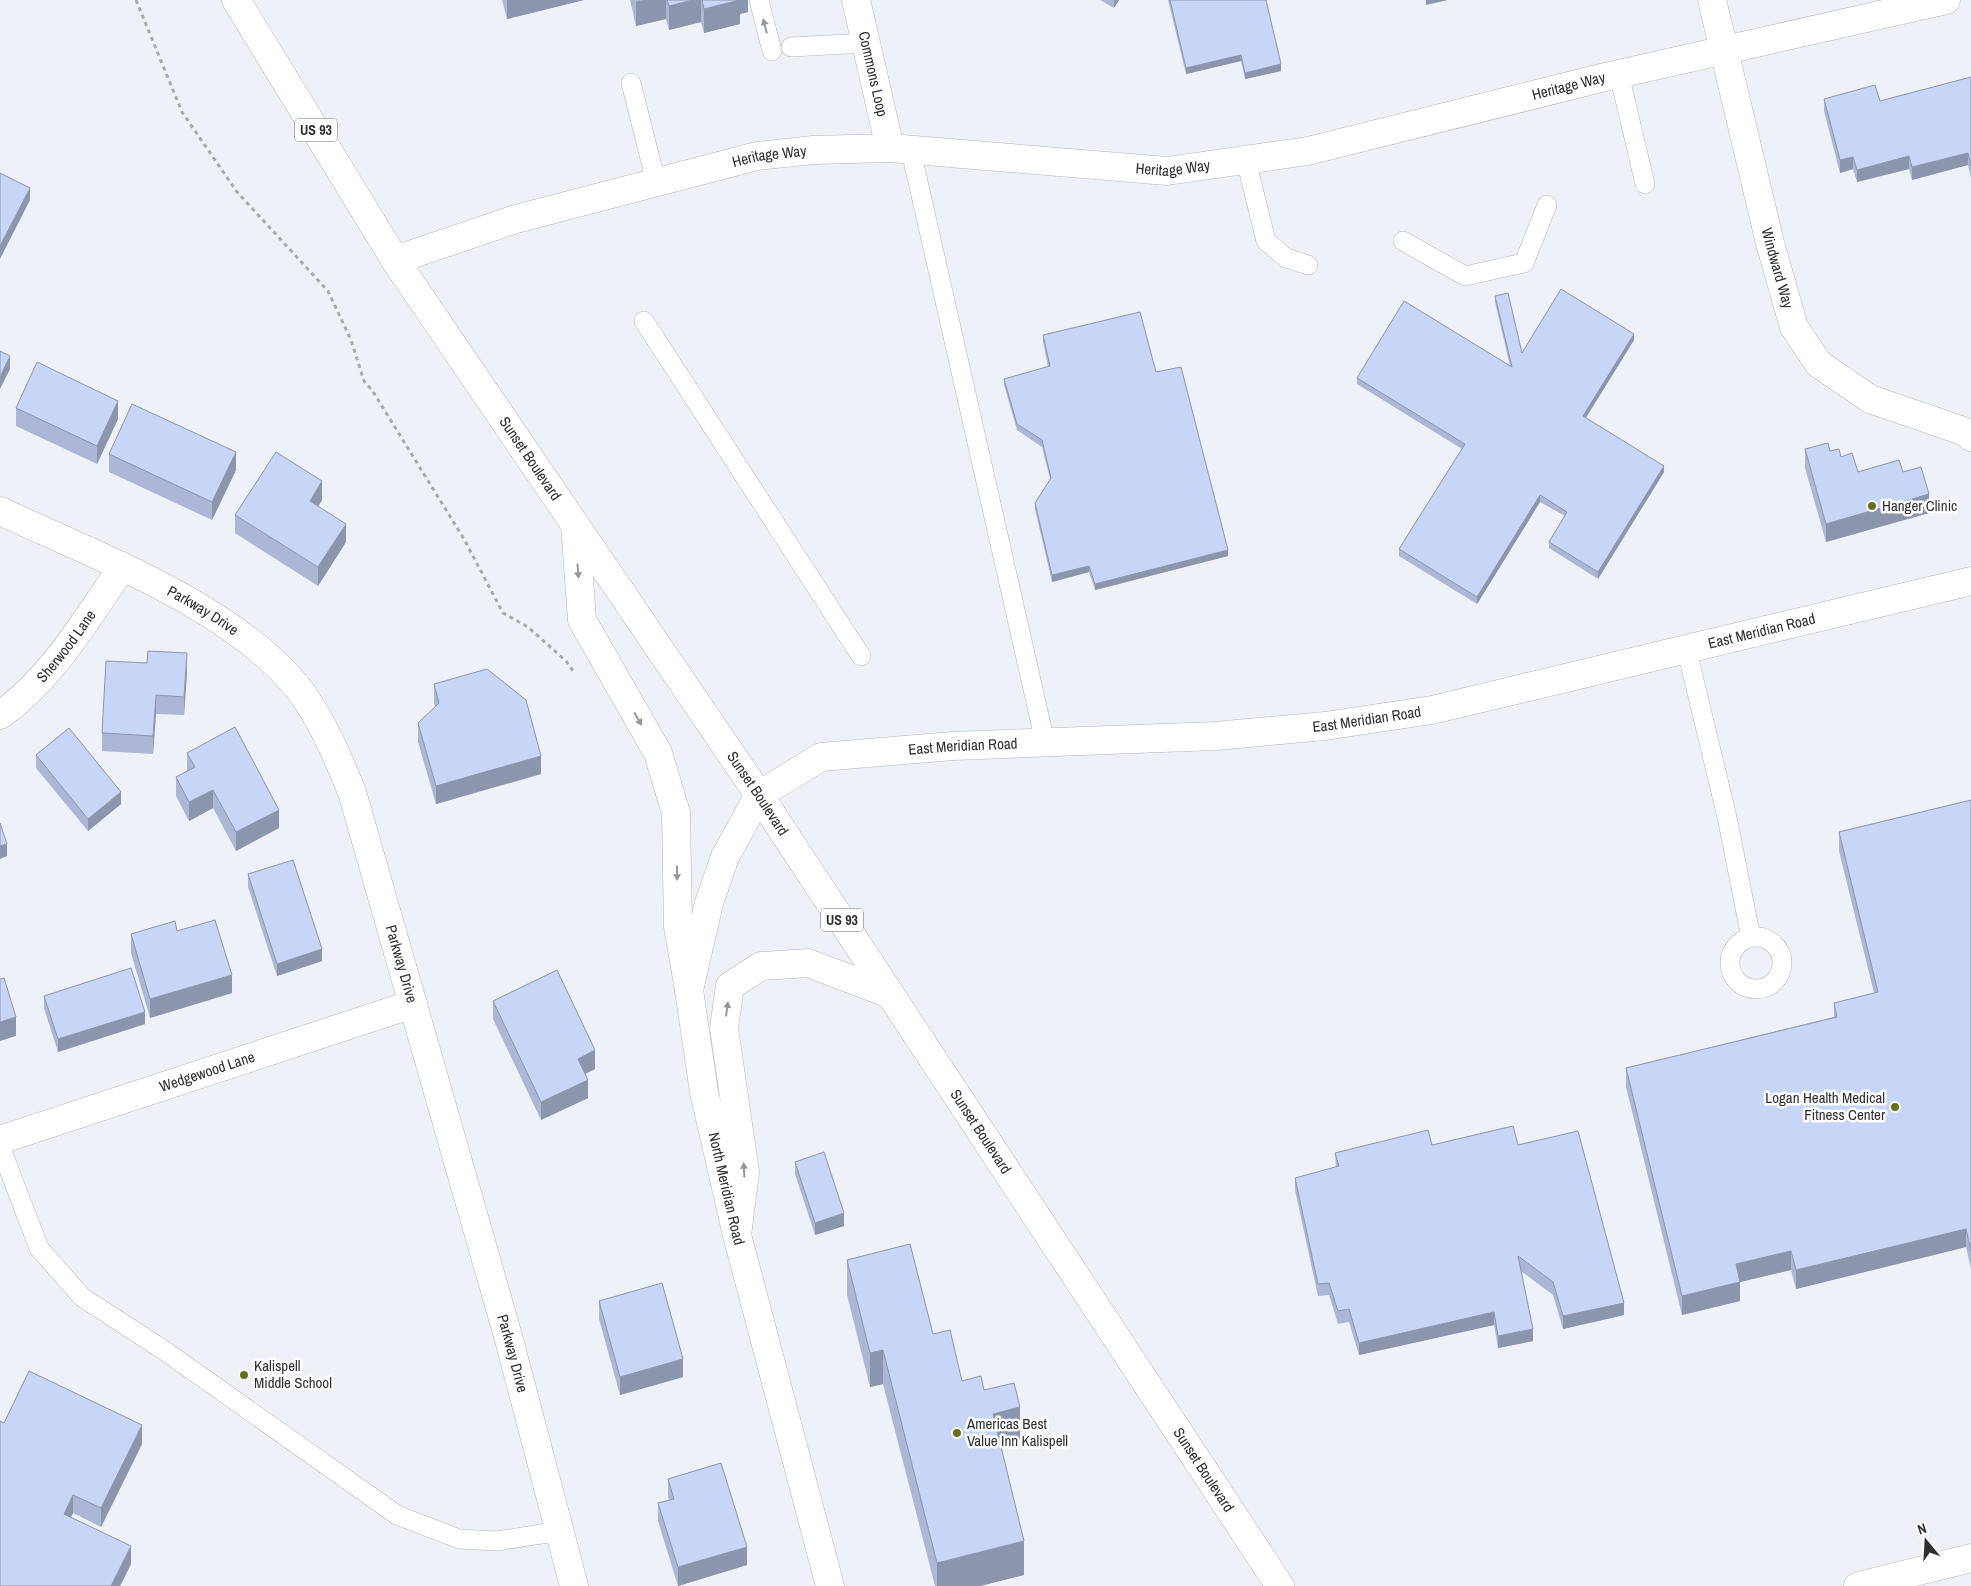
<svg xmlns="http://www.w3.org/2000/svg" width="1971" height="1586" font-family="'Archivo Narrow',sans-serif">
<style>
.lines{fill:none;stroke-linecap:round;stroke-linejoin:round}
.lane-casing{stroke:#b3b6bb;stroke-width:20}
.street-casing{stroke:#b3b6bb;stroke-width:29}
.secondary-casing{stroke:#b3b6bb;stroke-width:29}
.primary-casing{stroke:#b3b6bb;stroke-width:29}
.path{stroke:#a8aaaf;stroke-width:3;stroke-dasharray:4 4;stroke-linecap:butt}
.lane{stroke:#fff;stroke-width:19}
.street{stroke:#fff;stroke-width:28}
.secondary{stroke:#fff;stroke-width:28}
.primary{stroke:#fff;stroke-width:28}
.wall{fill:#abb7d4}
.shaded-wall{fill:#8b95ac}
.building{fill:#c7d5f6;stroke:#8b95ac}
.oneway{fill:#969798}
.poi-dot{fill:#67711b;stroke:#fff;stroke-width:2}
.labels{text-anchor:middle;stroke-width:5;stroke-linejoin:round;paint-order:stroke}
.shield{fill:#fff;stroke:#6d6d6f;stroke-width:1}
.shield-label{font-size:14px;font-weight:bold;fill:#2e2f31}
.street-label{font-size:15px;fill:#2e2f31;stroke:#fff}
.poi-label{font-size:15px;fill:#2e2f31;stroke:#fff;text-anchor:start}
</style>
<rect width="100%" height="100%" fill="#eef1f7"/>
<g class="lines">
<!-- lane casing -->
<g class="lane-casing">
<g id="lane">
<polyline points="759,0 772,51"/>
<polyline points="791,47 867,43"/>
<polyline points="1619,74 1645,184"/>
<polyline points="631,83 656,182"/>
<polyline points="911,151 1045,742"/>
<polyline points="1246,160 1266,241 1286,258 1308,265"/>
<polyline points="1403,241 1465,276 1524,263 1547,205"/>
<polyline points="644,321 861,656"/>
<polyline points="1687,651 1727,817 1751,938"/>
<circle cx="1756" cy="963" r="26"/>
<polyline points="0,1146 39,1248 82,1297 165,1351 397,1515 459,1539 497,1541 560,1531"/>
</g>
</g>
<!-- street casing -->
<g class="street-casing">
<g id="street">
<path id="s1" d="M856,0L890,148"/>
<path id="s2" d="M1712,0L1770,243L1794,327L1819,364L1870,399L1966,432L1971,437"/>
<path id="s3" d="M395,260L516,219L757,156L813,150L890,148L1167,171L1308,151L1601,78L1946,0"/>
<path id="s4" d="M0,511C94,555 232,606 298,688C322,719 337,756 352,792L508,1336L574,1586"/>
<path id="s5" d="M0,715C52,679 86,619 122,568"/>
<path id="s6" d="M759,795L821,757L953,746L1215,736L1325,726L1432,710L1971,581"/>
<path id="s7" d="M0,1140L413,1004"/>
</g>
</g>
<!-- secondary casing -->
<g class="secondary-casing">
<g id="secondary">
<path id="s8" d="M759,795L725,857L709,903L689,990L704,1092L737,1235L830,1586"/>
<polyline points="1858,1586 1971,1558"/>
</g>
</g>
<!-- primary casing -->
<g class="primary-casing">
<g id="primary">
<path id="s9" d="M236,0L395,260L759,795L1280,1586"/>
<polyline points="575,524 582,620 658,753 676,813 678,926 689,990"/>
<polyline points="737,1235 745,1172 724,1028 730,986 761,966 808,963 890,994"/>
</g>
</g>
<!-- path -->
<polyline class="path" points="136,0 182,112 237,192 328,291 351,340 364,381 372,390 464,539 503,613 528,627 566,661 574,672"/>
<!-- lane -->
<use href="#lane" class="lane"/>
<!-- street -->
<use href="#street" class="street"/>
<!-- secondary -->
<use href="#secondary" class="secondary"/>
<!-- primary -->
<use href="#primary" class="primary"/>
</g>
<!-- wall -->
<g class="wall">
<polygon points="502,0 584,0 507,19"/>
<polygon points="630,0 748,0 748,12 740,14 740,24 704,33 701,22 669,30 666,19 636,26"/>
<polygon points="1100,0 1119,0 1114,8"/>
<polygon points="1168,0 1266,0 1281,71 1245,79 1241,61 1186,74"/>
<polygon points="1971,77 1971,178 1968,165 1912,180 1909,169 1857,182 1853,169 1840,173 1824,111 1824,99 1880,101"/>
<polygon points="1495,296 1522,353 1634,340 1586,418 1664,472 1598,579 1549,548 1549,542 1565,516 1540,502 1477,604 1399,556 1399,549 1462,449 1357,384 1357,378 1510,366 1495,302"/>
<polygon points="1043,335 1156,372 1228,556 1095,590 1089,572 1052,582 1035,509 1035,503 1050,479 1042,447 1017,430 1004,385 1004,379 1048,367 1043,341"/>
<polygon points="16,408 118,419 97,464 16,426"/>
<polygon points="1805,449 1830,451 1841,457 1858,472 1903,472 1929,513 1826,542 1805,468"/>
<polygon points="109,454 236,470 212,520 109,472"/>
<polygon points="322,500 318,506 346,542 318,586 235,533 235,515"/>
<polygon points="147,663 187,672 184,715 156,714 153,754 102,751 102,733"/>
<polygon points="434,684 541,774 436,804 418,742 418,723 435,707 434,703"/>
<polygon points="187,753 279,828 236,851 213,808 189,821 176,796 176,777 187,771"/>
<polygon points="36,755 121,804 88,831 36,768"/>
<polygon points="1971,800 1971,1269 1966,1247 1796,1289 1791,1270 1740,1282 1740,1301 1682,1315 1626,1087 1626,1068 1834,1017 1834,1003 1874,993 1839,851 1839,832"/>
<polygon points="248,874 322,961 277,976 248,887"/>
<polygon points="177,931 232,993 150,1018 131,953 131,934"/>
<polygon points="44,996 145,1024 58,1052 44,1008"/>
<polygon points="493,1001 595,1069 585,1074 588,1098 541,1120 493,1019"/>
<polygon points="1432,1145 1518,1145 1624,1315 1563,1329 1553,1295 1521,1271 1533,1341 1498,1348 1494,1325 1359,1355 1349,1322 1338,1324 1329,1295 1318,1296 1295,1190 1295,1178 1336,1167 1335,1153"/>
<polygon points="795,1162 844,1226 815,1235 795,1174"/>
<polygon points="847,1260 933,1334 962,1381 984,1390 1020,1441 1001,1446 1024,1575 980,1586 935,1586 883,1384 870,1387 847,1295"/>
<polygon points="599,1301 683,1377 620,1395 599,1319"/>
<polygon points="4,1423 142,1444 101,1527 73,1513 71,1517 131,1564 120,1586 0,1586"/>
<polygon points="668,1479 747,1565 678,1586 658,1521 658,1503 669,1500 668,1497"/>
</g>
<!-- shaded-wall -->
<g class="shaded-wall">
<polygon points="507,0 584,0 507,19"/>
<polygon points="643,0 666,0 666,19 636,26 636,2"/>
<polygon points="693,0 701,0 701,22 669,30 669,6"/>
<polygon points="738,0 748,0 748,12 740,14 740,24 704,33 704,9"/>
<polygon points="1115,0 1119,0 1114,8 1114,2"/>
<polygon points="1426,0 1448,0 1426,5"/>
<polygon points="1241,55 1241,61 1186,74 1186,68"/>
<polygon points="1281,64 1281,71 1245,79 1245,73"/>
<polygon points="1968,153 1968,165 1912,180 1912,167"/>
<polygon points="1909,156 1909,169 1857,182 1857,170"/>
<polygon points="1853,157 1853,169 1840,173 1840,160"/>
<polygon points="30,188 30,200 0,259 0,246"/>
<polygon points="1634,334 1634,340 1583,422 1583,416"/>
<polygon points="10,356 10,369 0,389 0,377"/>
<polygon points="118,401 118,419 97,464 97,446"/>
<polygon points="236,452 236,470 212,520 212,502"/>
<polygon points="1664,466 1664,472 1598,579 1598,572"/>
<polygon points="322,481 322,500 310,519 310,501"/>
<polygon points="1929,494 1929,513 1826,542 1826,524"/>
<polygon points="1540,495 1540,502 1477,604 1477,597"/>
<polygon points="346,524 346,542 318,586 318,567"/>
<polygon points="1228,550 1228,556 1095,590 1095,584"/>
<polygon points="1089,566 1089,572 1052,582 1052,575"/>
<polygon points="187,653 187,672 184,715 184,697"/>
<polygon points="156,695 156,714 153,754 153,736"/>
<polygon points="541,756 541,774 436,804 436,786"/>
<polygon points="213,790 213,808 189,821 189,802"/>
<polygon points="121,792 121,804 88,831 88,819"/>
<polygon points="279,810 279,828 236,851 236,832"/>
<polygon points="7,844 7,856 0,859 0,846"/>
<polygon points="322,949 322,961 277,976 277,964"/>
<polygon points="232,975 232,993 150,1018 150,999"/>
<polygon points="145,1012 145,1024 58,1052 58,1039"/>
<polygon points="16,1017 16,1036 0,1041 0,1022"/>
<polygon points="595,1050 595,1069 578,1077 578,1059"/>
<polygon points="588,1080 588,1098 541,1120 541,1102"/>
<polygon points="844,1213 844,1226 815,1235 815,1223"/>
<polygon points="1966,1229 1966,1247 1796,1289 1796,1270"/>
<polygon points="1791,1251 1791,1270 1736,1283 1736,1264"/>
<polygon points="1740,1282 1740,1301 1682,1315 1682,1296"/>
<polygon points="1624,1303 1624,1315 1563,1329 1563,1316"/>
<polygon points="1494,1312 1494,1325 1359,1355 1359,1343"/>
<polygon points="1533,1329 1533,1341 1498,1348 1498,1336"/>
<polygon points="883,1350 883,1384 870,1387 870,1353"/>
<polygon points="683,1359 683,1377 620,1395 620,1377"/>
<polygon points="1020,1407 1020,1441 993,1449 993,1414"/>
<polygon points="142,1425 142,1444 101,1527 101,1508"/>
<polygon points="73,1495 73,1513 64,1532 64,1514"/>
<polygon points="1024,1541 1024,1575 980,1586 937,1586 937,1563"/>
<polygon points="131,1546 131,1564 120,1586 111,1586"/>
<polygon points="747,1547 747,1565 678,1586 678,1567"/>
</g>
<!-- building -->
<g class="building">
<polygon points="667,0 693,0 669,6"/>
<polygon points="702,0 740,0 704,9"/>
<polygon points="1170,0 1266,0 1281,64 1245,73 1241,55 1186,68"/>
<polygon points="1971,77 1971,166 1968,153 1912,167 1909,156 1857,170 1853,157 1840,160 1824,99 1875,85 1880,101"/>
<polygon points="0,173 30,188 0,246"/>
<polygon points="1561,289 1634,334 1583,416 1664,466 1598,572 1549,542 1567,512 1540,495 1477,597 1399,549 1465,444 1357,378 1404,301 1512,367 1495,296 1508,293 1522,353"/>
<polygon points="1140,312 1156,372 1181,367 1228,550 1095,584 1089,566 1052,575 1035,503 1051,478 1042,440 1017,424 1004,379 1050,366 1043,335"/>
<polygon points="0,351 10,356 0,377"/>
<polygon points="37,362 118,401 97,446 16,408"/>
<polygon points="132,404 236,452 212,502 109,454"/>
<polygon points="1828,443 1830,451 1839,449 1841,457 1852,453 1858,472 1899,460 1903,472 1921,467 1929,494 1826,524 1805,449"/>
<polygon points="276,452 322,481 310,501 346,524 318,567 235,515"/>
<polygon points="148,651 187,653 184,697 156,695 153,736 102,733 106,661 147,663"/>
<polygon points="487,669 526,700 541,756 436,786 418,723 439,703 434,684"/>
<polygon points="235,727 279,810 236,832 213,790 189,802 176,777 195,767 187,753"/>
<polygon points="69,728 121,792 88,819 36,755"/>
<polygon points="1971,800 1971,1251 1966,1229 1796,1270 1791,1251 1736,1264 1740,1282 1682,1296 1626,1068 1837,1017 1834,1003 1878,992 1839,832"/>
<polygon points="0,823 7,844 0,846"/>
<polygon points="293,860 322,949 277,964 248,874"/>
<polygon points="215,920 232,975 150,999 131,934 175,921 177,931"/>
<polygon points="131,968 145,1012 58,1039 44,996"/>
<polygon points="557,970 595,1050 578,1059 588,1080 541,1102 493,1001"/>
<polygon points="4,978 16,1017 0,1022 0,979"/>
<polygon points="1513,1126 1518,1145 1578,1131 1624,1303 1563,1316 1553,1282 1518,1256 1533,1329 1498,1336 1494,1312 1359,1343 1349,1309 1338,1311 1329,1283 1318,1284 1295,1178 1339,1166 1335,1153 1428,1130 1432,1145"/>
<polygon points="824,1152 844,1213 815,1223 795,1162"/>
<polygon points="910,1244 933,1334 950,1330 962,1381 981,1376 984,1390 1014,1383 1020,1407 993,1414 1024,1541 937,1563 883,1350 870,1353 847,1260"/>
<polygon points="662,1283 683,1359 620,1377 599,1301"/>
<polygon points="29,1371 142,1425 101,1508 73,1495 64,1514 131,1546 111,1586 0,1586 0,1421 4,1423"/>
<polygon points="721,1463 747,1547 678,1567 658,1503 674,1499 668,1479"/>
</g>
<!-- one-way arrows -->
<defs><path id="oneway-solid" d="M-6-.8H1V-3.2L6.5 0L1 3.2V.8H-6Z" transform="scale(1.25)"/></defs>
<g class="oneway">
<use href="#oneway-solid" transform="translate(765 26) rotate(-104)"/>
<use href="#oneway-solid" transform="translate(578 571) rotate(86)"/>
<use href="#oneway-solid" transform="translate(638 719) rotate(60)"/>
<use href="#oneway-solid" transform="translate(677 873) rotate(89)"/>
<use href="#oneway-solid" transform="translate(727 1009) rotate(-82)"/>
<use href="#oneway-solid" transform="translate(744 1170) rotate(-93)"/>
</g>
<!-- markers -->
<g class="poi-dot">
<circle cx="1872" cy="506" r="5"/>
<circle cx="1895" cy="1107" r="5"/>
<circle cx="244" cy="1375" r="5"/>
<circle cx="957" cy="1433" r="5"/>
</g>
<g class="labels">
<!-- shield labels -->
<g class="shield">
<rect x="295" y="118.5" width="42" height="23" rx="4"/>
<rect x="821" y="908.5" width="42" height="23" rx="4"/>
</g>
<g class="shield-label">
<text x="316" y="135">US 93</text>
<text x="842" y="925">US 93</text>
</g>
<!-- street labels -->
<g class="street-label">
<text dy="5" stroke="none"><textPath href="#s1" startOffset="76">Commons Loop</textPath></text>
<text dy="5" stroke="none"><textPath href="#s3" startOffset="1199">Heritage Way</textPath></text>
<text dy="5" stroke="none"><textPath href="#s3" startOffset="389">Heritage Way</textPath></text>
<text dy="5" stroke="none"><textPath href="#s3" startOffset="794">Heritage Way</textPath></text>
<text dy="5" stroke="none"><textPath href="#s2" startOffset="276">Windward Way</textPath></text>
<text dy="5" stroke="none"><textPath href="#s9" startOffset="545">Sunset Boulevard</textPath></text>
<text dy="5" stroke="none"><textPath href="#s4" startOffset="226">Parkway Drive</textPath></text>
<text dy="5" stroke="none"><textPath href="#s6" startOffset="1025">East Meridian Road</textPath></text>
<text dy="5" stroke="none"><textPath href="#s5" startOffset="96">Sherwood Lane</textPath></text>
<text dy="5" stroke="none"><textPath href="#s6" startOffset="620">East Meridian Road</textPath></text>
<text dy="5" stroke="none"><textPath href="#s6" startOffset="215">East Meridian Road</textPath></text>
<text dy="5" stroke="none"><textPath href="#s9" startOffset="950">Sunset Boulevard</textPath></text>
<text dy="5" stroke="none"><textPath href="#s4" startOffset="646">Parkway Drive</textPath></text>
<text dy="5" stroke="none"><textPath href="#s7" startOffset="218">Wedgewood Lane</textPath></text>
<text dy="5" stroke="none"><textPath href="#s9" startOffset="1355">Sunset Boulevard</textPath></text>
<text dy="5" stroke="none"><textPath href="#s8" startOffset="411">North Meridian Road</textPath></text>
<text dy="5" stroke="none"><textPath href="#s4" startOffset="1051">Parkway Drive</textPath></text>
<text dy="5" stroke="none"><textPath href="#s9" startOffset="1760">Sunset Boulevard</textPath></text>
</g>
<!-- poi labels -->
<g class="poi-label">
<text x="1882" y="511">Hanger Clinic</text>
<text x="1885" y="1103" text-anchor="end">Logan Health Medical<tspan x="1885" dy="17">Fitness Center</tspan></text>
<text x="254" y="1371">Kalispell<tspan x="254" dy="17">Middle School</tspan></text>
<text x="967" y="1429">Americas Best<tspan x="967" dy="17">Value Inn Kalispell</tspan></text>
</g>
</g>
<!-- north arrow -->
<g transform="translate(1926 1541) rotate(342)" stroke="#ffffff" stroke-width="4" paint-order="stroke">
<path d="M0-4L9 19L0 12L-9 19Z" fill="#2e2f31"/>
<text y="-8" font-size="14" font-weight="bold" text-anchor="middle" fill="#2e2f31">N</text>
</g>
</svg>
